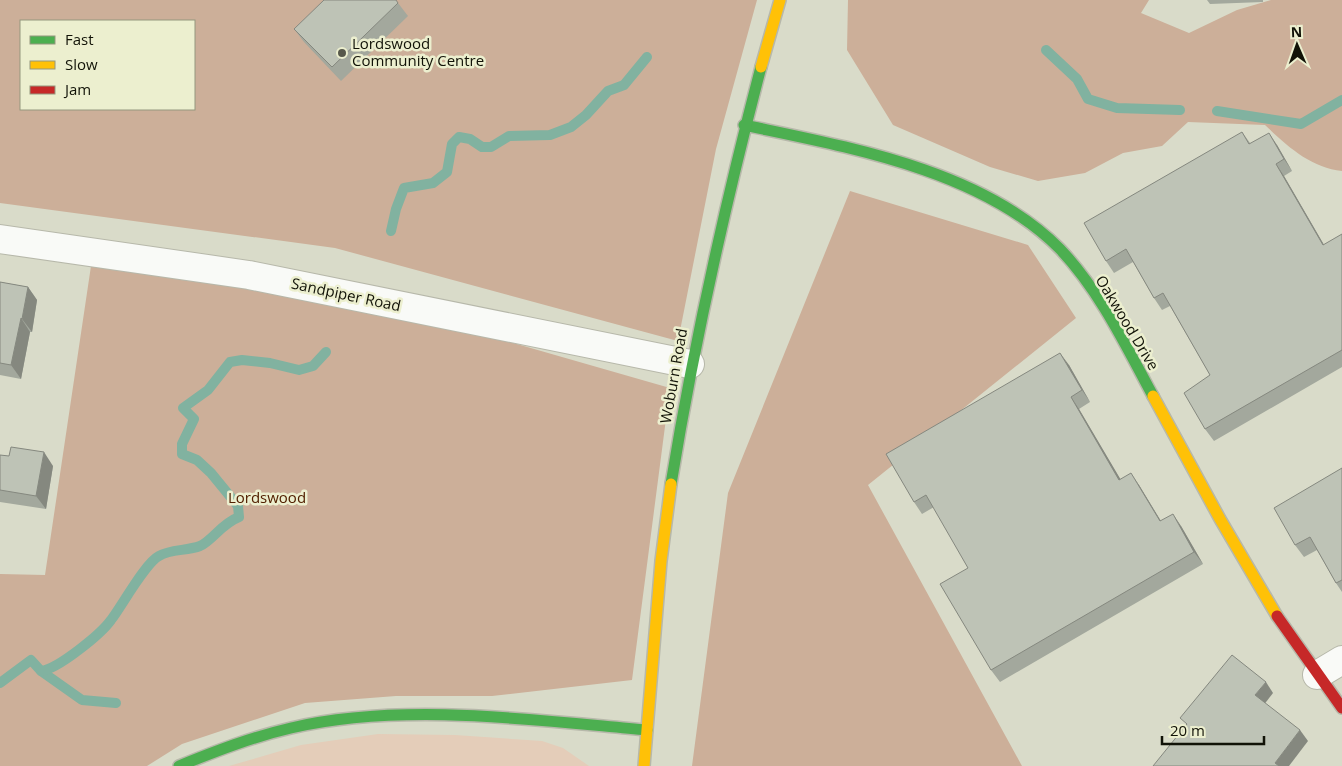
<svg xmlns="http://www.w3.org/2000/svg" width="1342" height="766" font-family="'Open Sans',sans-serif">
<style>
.green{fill:#e4cdb9}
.forest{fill:#ccaf99;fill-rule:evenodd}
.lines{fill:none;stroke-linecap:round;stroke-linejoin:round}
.stream{stroke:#81b2a0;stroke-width:10}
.street-casing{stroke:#b7b8aa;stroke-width:30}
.fast-casing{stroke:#b7b8aa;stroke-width:14}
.slow-casing{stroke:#b7b8aa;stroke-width:14}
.jam-casing{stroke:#b7b8aa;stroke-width:14}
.street{stroke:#f9faf7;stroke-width:28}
.fast{stroke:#4caf50;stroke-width:11}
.slow{stroke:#ffc107;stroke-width:11}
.jam{stroke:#c62828;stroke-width:11}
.wall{fill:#a3a89d}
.shaded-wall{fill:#85887f}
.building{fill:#bec3b6;stroke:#85887f}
.poi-dot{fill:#57584b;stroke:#ecefcf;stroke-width:2}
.labels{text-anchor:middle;stroke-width:5;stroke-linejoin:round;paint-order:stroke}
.poi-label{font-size:15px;fill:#111207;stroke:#ecefcf;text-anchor:start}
.street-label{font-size:15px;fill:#111207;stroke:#ecefcf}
.park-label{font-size:15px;fill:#522001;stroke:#ecefcf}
</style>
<rect width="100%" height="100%" fill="#d9dbc9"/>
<!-- green -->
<polygon class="green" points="378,734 455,735 542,741 563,748 589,766 229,766 301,745"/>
<!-- forest -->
<g class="forest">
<path d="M0,0H757L716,149L678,341L335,248L0,203ZM21,21H194V109H21Z"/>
<path d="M848,0H1149L1141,13L1189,33L1237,10L1271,0H1342V171C1311,168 1287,146 1265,125L1188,122L1162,146L1123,153L1085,173L1038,181L990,167L893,125L847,50Z"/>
<polygon points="850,191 1028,245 1076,318 868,485 1022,766 692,766 728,493"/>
<polygon points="91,266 370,302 670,388 632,680 492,696 396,696 305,703 182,744 147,766 0,766 0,574 45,575"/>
</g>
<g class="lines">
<!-- stream -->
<g class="stream">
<polyline points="1046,50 1077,79 1088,99 1117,108 1180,110"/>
<polyline points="1217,111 1301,124 1342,100"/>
<polyline points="391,231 396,209 404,188 433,183 447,172 452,144 459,137 470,139 482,147 491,147 509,136 550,135 571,127 586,115 608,91 624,85 647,57"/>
<polyline points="41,671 82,700 116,703"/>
<path d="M0,683L31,660L41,671C58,669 101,634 111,620C122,606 145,563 159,556C170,549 187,551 200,546C213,540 221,524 239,517L238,506L211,473L197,460L182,454V444L194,419L183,408L208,390L230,362L242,360L270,363L299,370L313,366L326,352"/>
</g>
<!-- street casing -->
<g class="street-casing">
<g id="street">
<polyline points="0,239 249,275 690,364"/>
<polyline points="1317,675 1342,660"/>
</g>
</g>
<!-- fast casing -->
<g class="fast-casing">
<g id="fast">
<path d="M744,125C848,147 982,170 1060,249C1100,291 1126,346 1153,396"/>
<path d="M671,484C694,343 725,205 761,67"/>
<path d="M179,766C216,751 252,737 291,728C402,702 534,720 647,730"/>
</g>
</g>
<!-- slow casing -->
<g class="slow-casing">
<g id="slow">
<polyline points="761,67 780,0"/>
<polyline points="1153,396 1220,519 1277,616"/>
<polyline points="644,766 661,561 671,484"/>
</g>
</g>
<!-- jam casing -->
<g class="jam-casing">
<polyline id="jam" points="1277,616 1342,708"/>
</g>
<!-- street -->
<use href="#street" class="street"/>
<!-- fast -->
<use href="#fast" class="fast"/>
<!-- slow -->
<use href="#slow" class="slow"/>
<!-- jam -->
<use href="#jam" class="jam"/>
</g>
<!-- wall -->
<g class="wall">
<polygon points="1207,0 1263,0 1263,2 1210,4"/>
<polygon points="398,3 408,16 341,81 304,42 294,29"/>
<polygon points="1242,132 1250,143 1277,145 1292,171 1284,176 1324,245 1342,234 1342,367 1214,441 1205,429 1210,375 1170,306 1162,310 1154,298 1133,262 1114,273 1106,261"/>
<polygon points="0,282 28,287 37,300 32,332 30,332 21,379 0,375"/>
<polygon points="1069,365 1090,402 1079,409 1120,479 1139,485 1161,521 1181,526 1203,564 1000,682 991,670 968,568 934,507 922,514 914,502"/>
<polygon points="0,455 53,466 46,509 0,502"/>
<polygon points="1342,468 1342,592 1336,583 1317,550 1304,557 1295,545"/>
</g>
<!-- shaded-wall -->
<g class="shaded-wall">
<polygon points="1269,133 1277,145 1292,171 1284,159"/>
<polygon points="1276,164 1284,176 1331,257 1323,245"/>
<polygon points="28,287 37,300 32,332 22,319"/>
<polygon points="21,318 30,332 21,379 11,365"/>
<polygon points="1060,353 1069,365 1090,402 1082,390"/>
<polygon points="1071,397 1079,409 1128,492 1119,480"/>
<polygon points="44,452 53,466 46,509 36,496"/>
<polygon points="1131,473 1139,485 1168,533 1160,521"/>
<polygon points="1173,514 1181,526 1203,564 1194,552"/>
<polygon points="1266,682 1273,693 1263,706 1255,695"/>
<polygon points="1300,730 1308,741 1289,766 1277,766 1275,763"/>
</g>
<!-- building -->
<g class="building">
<polygon points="324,0 396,0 398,3 332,67 294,29"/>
<polygon points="1242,132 1249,144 1269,133 1284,159 1276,164 1323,245 1342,234 1342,350 1205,429 1184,393 1210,375 1163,293 1154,298 1126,249 1106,261 1084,223"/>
<polygon points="0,282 28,287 22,319 21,318 11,365 0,363"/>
<polygon points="1060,353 1082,390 1071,397 1119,480 1131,473 1160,521 1173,514 1194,552 991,670 940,584 968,568 926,495 914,502 886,454"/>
<polygon points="11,447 44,452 36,496 0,490 0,455 9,456"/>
<polygon points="1342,468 1342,580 1336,583 1310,537 1295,545 1274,508"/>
<polygon points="1232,655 1266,682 1255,695 1300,730 1275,763 1279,766 1153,766 1187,724 1180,718"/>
</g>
<!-- markers -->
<circle class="poi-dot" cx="342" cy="53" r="5"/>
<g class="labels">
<!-- poi labels -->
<g class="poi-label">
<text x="352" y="49">Lordswood<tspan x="352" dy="17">Community Centre</tspan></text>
</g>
<!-- street labels -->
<g class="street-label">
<text transform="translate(346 295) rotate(12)" y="5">Sandpiper Road</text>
<text transform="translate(1127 323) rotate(59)" y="5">Oakwood Drive</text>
<text transform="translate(674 376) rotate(-80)" y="5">Woburn Road</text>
</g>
<!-- park labels -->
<g class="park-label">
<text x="267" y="503">Lordswood</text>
</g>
</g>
<!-- legend -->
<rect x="20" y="20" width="175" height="90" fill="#ecefcf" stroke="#94977f"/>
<rect x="30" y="36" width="25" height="8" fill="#4caf50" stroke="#94977f"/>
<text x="65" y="45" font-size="15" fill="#111207">Fast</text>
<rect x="30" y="61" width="25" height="8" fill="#ffc107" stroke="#94977f"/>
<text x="65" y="70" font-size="15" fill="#111207">Slow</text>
<rect x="30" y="86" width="25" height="8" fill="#c62828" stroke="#94977f"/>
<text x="65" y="95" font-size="15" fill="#111207">Jam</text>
<!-- north arrow -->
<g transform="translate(1297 45) rotate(358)" stroke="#ecefcf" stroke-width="4" paint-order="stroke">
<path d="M0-4L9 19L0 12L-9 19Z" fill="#111207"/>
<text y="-8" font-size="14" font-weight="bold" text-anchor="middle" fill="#111207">N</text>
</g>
<!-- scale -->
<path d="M1162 736v8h102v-8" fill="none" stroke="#111207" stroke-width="2.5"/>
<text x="1170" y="736" font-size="15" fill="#111207" stroke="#ecefcf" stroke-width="4" paint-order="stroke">20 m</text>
</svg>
